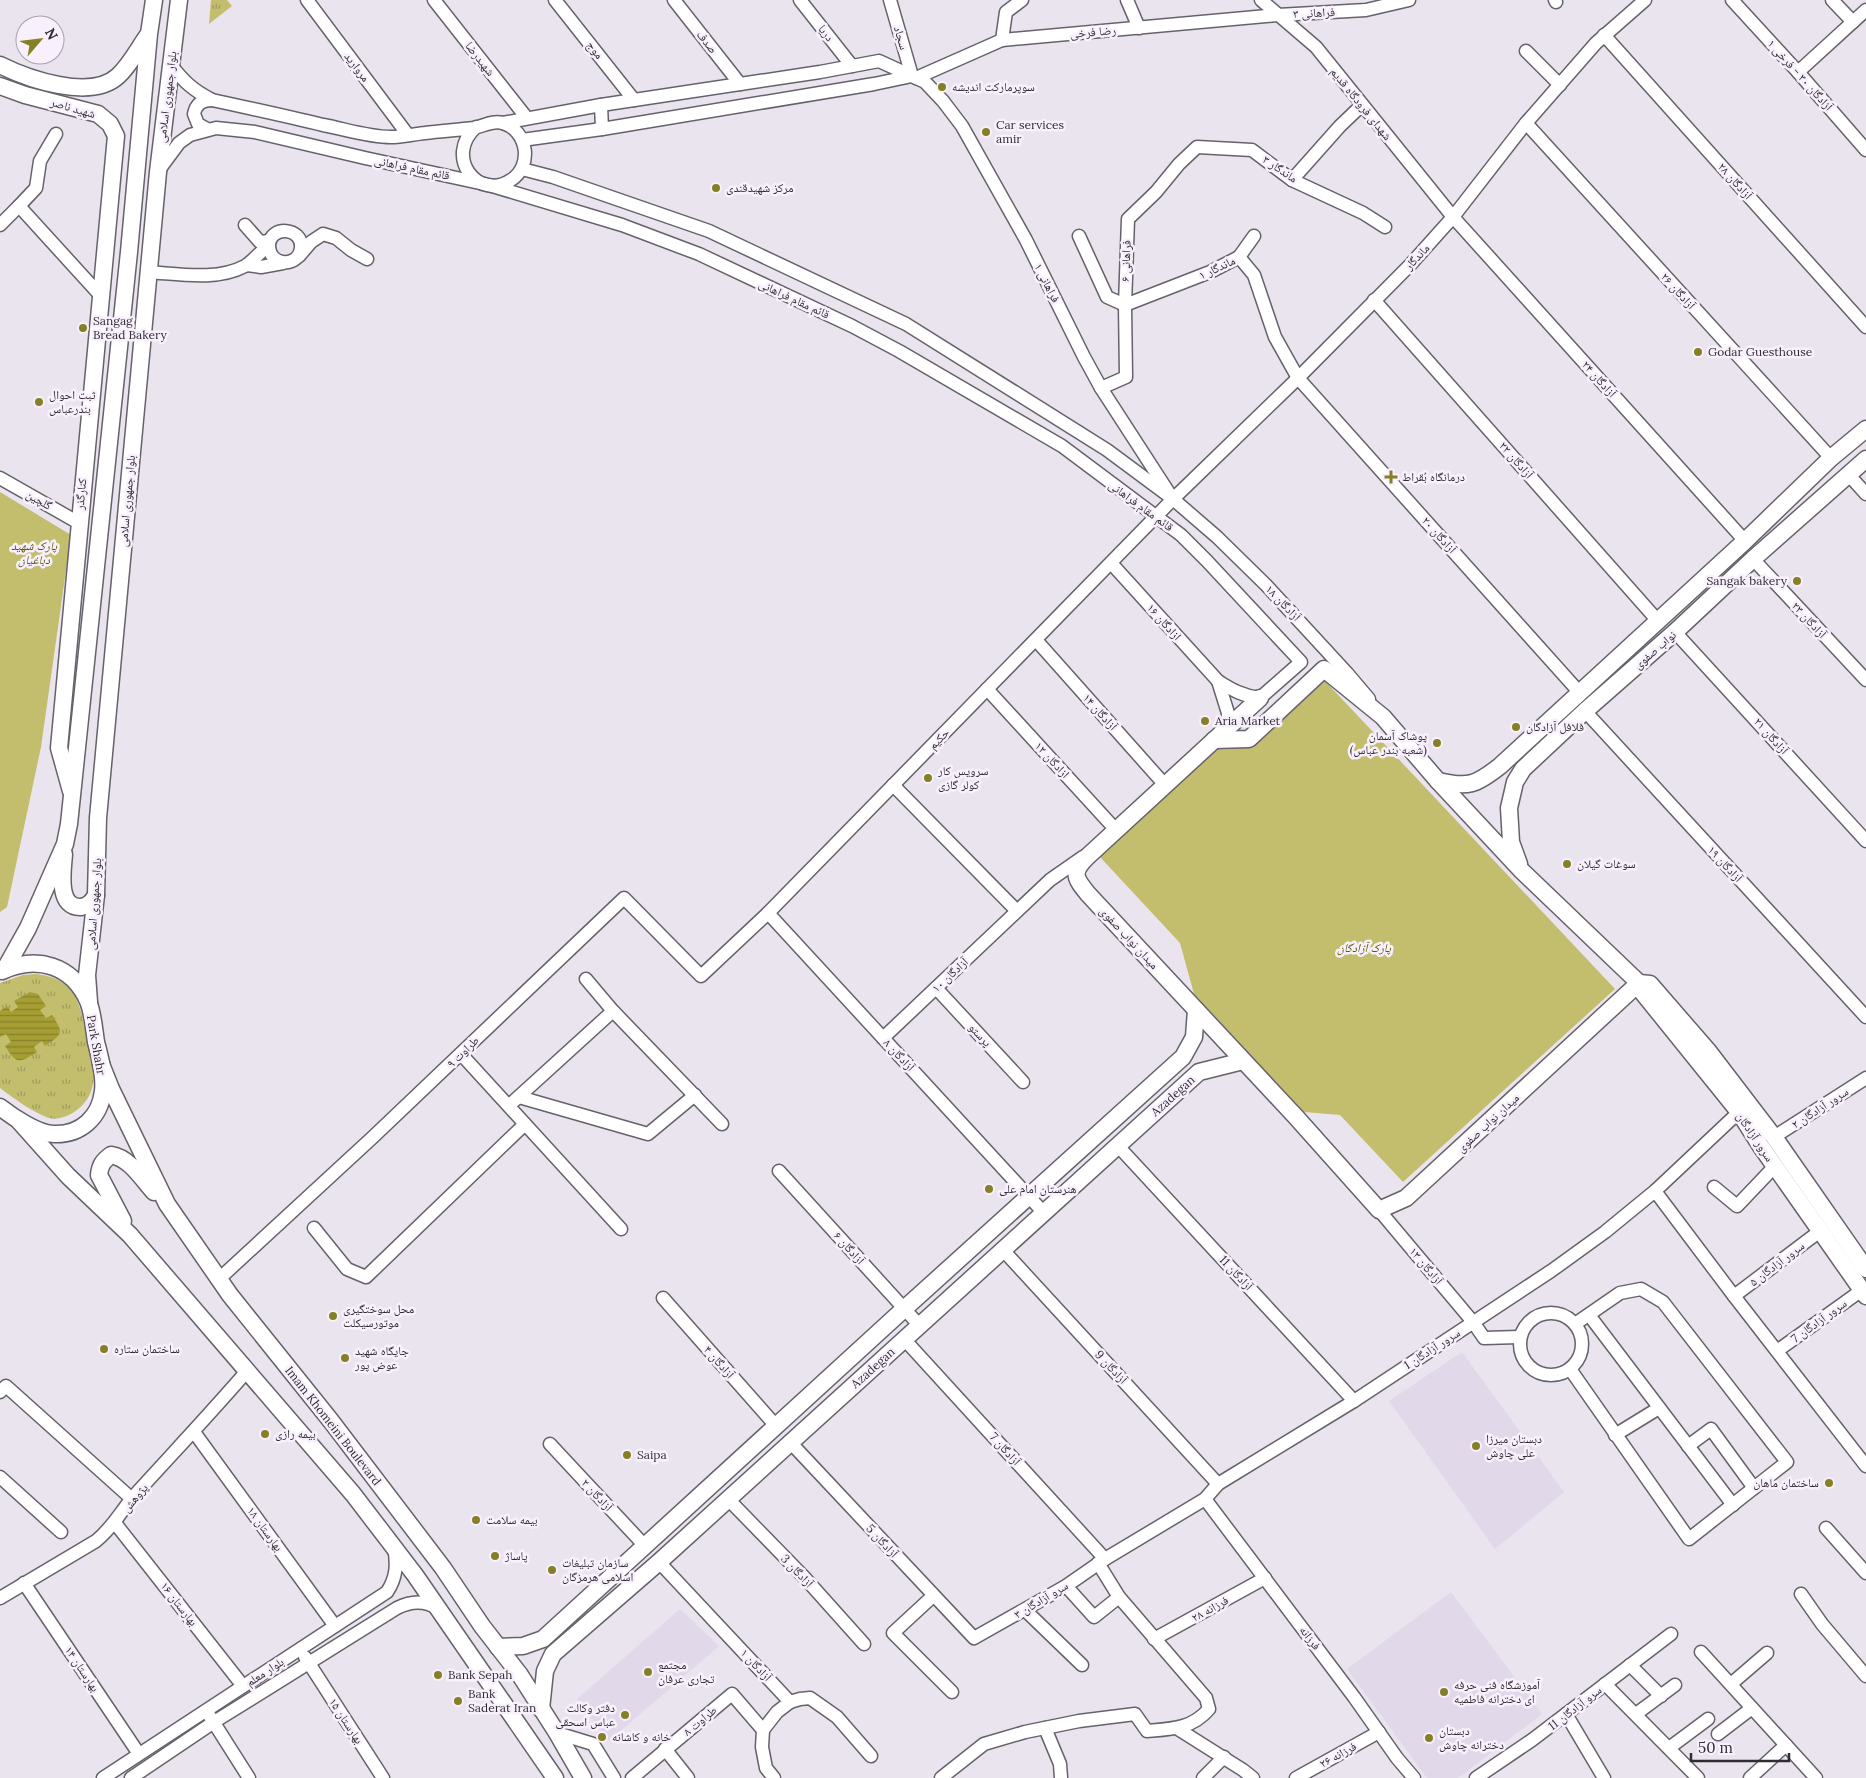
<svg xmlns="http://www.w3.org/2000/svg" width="1866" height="1778" font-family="Lora,'Noto Naskh Arabic',serif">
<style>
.built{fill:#e1d8e9}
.grass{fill:url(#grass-tufts)}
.green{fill:#c3be6e}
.water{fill:url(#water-rules)}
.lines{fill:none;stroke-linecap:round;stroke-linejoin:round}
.minor-casing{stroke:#66616a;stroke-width:15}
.major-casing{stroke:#66616a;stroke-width:19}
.minor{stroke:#fff;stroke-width:12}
.major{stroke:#fff;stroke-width:16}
.poi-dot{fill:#857f26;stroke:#f8f1fd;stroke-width:2}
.labels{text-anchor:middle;stroke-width:5;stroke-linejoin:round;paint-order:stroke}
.street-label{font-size:12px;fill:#302d32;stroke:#f8f1fd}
.poi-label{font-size:12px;fill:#302d32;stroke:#f8f1fd;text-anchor:start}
.park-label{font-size:12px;font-style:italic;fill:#5b5601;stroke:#f8f1fd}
</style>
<defs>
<pattern id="grass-tufts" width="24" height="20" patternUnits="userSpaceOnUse" patternTransform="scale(1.25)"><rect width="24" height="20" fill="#c3be6e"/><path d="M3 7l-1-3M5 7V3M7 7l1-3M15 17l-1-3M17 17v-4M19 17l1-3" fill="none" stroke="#9f9b5b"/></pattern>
<pattern id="water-rules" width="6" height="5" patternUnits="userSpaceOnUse" patternTransform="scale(1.25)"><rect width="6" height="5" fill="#a59e32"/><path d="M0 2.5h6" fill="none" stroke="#87812b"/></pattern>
</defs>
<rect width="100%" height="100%" fill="#eae4ef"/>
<!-- built -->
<g class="built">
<polygon points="1462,1352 1564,1492 1495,1549 1389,1401"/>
<polygon points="1451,1592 1542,1714 1458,1778 1427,1778 1347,1669"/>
<polygon points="680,1609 719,1646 609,1741 577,1699"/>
</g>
<!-- grass -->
<g class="grass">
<polygon points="211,0 227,0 232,6 209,24"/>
<path d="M36,974C50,976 63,979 72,992C81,1004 83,1022 87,1035C94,1065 103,1095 71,1114C65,1117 56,1120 49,1118C34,1113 13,1098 0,1088V983L23,975Z"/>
</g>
<!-- green -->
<g class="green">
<polygon points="0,492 71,535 41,747 7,907 0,912"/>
<polygon points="1325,681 1615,989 1403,1182 1340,1115 1304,1112 1194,994 1180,943 1099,856 1216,748 1253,748"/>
</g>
<!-- water -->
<path class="water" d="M30,992L38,994L46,1006L40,1010L46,1018L52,1015C64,1033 63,1034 45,1046L42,1041L34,1047L37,1052C18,1064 17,1064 5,1046L11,1042L6,1034L0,1037V1011L7,1006L11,1012L18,1007L14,1001Z"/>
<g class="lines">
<!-- minor casing -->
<g class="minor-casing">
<g id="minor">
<polyline points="307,0 408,135"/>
<polyline points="434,0 526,117"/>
<polyline points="555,0 634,100"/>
<polyline points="674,0 740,84"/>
<polyline points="800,0 852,66"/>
<polyline points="890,0 912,76"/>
<polyline points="1127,0 1139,28"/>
<polyline points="1261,0 1316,47 1453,217 1745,541"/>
<polyline points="1555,0 1556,2"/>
<polyline points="1732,0 1798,72 1866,150"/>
<polyline points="1832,0 1853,22"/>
<polyline points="1604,35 1866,327"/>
<polyline points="1002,40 1006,12 1022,0"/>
<polyline points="1526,51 1560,85"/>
<path d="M171,65C184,82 193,90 212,100C249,108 286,116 323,125C345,129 368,137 391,137C402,137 414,134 425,133C441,131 458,130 474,128C484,126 492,120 503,123C528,131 533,166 511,180C479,202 443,157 476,127"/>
<polyline points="1798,72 1866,10"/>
<polyline points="916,78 1002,40 1278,15 1366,10 1409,0"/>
<polyline points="601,105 602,129"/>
<polyline points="503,123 601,105 820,72 879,61 925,82 943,101 962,126 1026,240 1084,357 1101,388 1169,493"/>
<polyline points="1526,123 1831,458"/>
<path d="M207,129L198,124L194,114C196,104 202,100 212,100"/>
<polyline points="522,140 602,129 874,84 912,76"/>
<polyline points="522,169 553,177 709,231 906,324 1107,450 1173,499 1217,537 1266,585 1347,673 1369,699"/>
<path d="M159,170L179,143L190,135L216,128L255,132L365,158L489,185L622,225L699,254L852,326L899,351L1062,446L1181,535L1207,561L1301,662L1260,698C1243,696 1232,690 1218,681L1111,563"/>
<polyline points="1292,180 1340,126 1362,105"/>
<polyline points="19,206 36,188 40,161 56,134"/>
<polyline points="0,225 19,206 100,295"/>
<polyline points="245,225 260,242 269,241"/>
<polyline points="1079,236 1107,297 1125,305 1210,272 1239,257 1254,275 1275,337 1298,378 1580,693"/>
<polyline points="299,256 311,242 323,234 336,238 351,250 367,259"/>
<polyline points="1239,257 1254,236"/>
<polyline points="247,265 261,267 283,263"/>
<path d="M148,272C180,274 217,281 245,266C252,262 261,251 269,245C270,225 303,227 301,248C299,268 269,267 269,245"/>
<polyline points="1374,300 1658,621"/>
<polyline points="1101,388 1126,377 1125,305 1128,219 1156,192 1179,164 1197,147 1252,150 1292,180 1363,213 1385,227"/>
<polyline points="1848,474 1866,494"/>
<polyline points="0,478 79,523"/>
<polyline points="1753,559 1866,680"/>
<polyline points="1675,632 1866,841"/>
<polyline points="1036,640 1165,785"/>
<polyline points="1218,681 1228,713 1227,727"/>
<polyline points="987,689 1116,830"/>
<polyline points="1585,711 1866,1017"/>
<polyline points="893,785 1017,911"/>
<polyline points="768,913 1044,1213"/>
<polyline points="586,979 613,1011 722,1124"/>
<polyline points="936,988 1023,1082"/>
<polyline points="883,1038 1050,880 1083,857"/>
<polyline points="461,1054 621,1229"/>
<polyline points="519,1097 648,1134 695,1095"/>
<polyline points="514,1101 613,1011"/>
<polyline points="1774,1137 1866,1078"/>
<polyline points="1118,1146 1354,1401"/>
<polyline points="779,1171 920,1326"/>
<polyline points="1714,1187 1737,1206 1775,1166"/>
<polyline points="1655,1191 1734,1296 1866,1466"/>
<polyline points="1379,1210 1473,1322 1484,1338 1519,1337"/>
<polyline points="314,1228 347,1269 366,1277 525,1124"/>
<polyline points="1003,1250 1218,1484"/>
<polyline points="219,1279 373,1137 624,898 701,976 768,913 1173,499 1298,378 1410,265 1453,217 1526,123 1596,43 1645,0"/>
<polyline points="1734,1296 1820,1231"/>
<polyline points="663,1298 776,1426"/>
<circle cx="1551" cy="1344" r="31"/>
<polyline points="1589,1315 1733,1505"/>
<polyline points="904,1339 1105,1559"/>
<polyline points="1777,1351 1862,1290"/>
<polyline points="1570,1369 1689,1539 1787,1462 1663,1302 1641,1289 1620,1293 1575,1324"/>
<polyline points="0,1392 6,1386 132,1499"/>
<polyline points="194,1432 335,1626"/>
<polyline points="1615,1435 1659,1408"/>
<polyline points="790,1442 974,1638 1066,1586 1105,1559 1205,1499 1218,1484 1354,1401 1551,1271 1605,1232 1655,1191 1739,1112"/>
<polyline points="550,1444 644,1545"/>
<polyline points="1688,1446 1711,1429 1754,1488"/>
<polyline points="0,1477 61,1532"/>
<polyline points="728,1499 804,1577 864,1644"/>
<polyline points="1205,1499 1354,1697 1397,1758 1414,1778"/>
<polyline points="115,1523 243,1686"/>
<polyline points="1826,1528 1866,1573"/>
<polyline points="659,1562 790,1702 777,1712 763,1730 762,1747 766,1768 774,1778"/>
<polyline points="24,1583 139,1754"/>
<polyline points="1066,1586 1094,1617 1119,1597"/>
<polyline points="1801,1594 1822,1624 1866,1676"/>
<polyline points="933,1596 893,1633 952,1692"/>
<path d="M0,1598L96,1541C114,1526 119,1514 133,1497C171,1455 210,1414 247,1371"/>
<polyline points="1025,1610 1082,1665"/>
<polyline points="1154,1639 1265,1578"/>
<polyline points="1701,1652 1816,1778"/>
<polyline points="305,1657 383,1778"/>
<polyline points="1630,1665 1661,1696"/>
<polyline points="1605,1684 1698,1778"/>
<polyline points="1731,1684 1767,1653"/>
<polyline points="790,1702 800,1699 810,1698 837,1717 871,1756"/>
<polyline points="1566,1714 1604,1778"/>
<polyline points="1636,1714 1675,1685"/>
<polyline points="209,1715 249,1778"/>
<polyline points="1045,1728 1060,1764 1061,1778"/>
<polyline points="1178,1729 1243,1770 1253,1778"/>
<polyline points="557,1733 593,1744 614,1778"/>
<polyline points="1718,1734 1752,1708"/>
<polyline points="1669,1748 1708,1719"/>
<polyline points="665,1749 688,1778"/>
<path d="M103,1778L387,1592C397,1577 397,1564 394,1547"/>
<path d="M131,1778L214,1722L397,1608C411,1601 425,1600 438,1609"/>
<polyline points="632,1778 732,1694 763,1730"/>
<path d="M941,1778L984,1744L1025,1732L1079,1721L1135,1714L1147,1731C1171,1729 1192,1729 1209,1709L1206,1698L1119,1597L1098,1563"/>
<polyline points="1203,1778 1224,1757"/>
<polyline points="1296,1778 1379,1732"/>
<polyline points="1476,1778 1532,1740 1671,1634"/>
<polyline points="1750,1778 1786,1745"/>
</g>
</g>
<!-- major casing -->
<g class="major-casing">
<g id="major">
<path d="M0,65C28,79 91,101 118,76C130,65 138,49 148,35"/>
<polyline points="0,86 25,95 98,114 110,124 116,136 59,748 71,791"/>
<path d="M1260,698L1087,857C1071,873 1075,878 1088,894L1296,1117L1379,1210L1406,1198L1639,983"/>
<polyline points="1214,740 1249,739 1324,669 1383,717 1438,781 1522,871 1639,983 1643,993 1739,1112 1760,1145 1866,1296"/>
<path d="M1438,781C1468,788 1476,785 1500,766L1745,541L1831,458L1866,429"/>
<path d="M64,854C63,869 56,908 81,907C88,906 93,901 96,895"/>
<polyline points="1519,864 1511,842 1509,808 1515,782 1523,769 1585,711 1675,632 1753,559 1866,459"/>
<polyline points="5,969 28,928 65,844 69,824 129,252 149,34 154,0"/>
<polyline points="1639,983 1650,984 1709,1052 1774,1137 1866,1269"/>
<polyline points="89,1002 87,975 96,895 98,818 158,172 179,0"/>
<polyline points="101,1064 111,1089 167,1204 230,1295 331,1421 443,1568 482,1626 520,1675 557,1733 583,1778"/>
<path d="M0,1107C13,1117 38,1134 54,1134C81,1135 100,1117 103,1091C105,1076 100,1057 96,1042C94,1029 93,1013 88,1001C72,965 37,955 2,971"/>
<polyline points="18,1120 68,1176 130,1235 353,1494 415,1575 555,1778"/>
<path d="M123,1221L99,1175C100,1165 103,1161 111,1155C130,1158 142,1179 154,1192"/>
<polyline points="498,1647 523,1646 543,1639 904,1309 1183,1057 1194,1037 1196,1010"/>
<polyline points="541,1709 545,1671 553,1654 659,1562 1199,1072 1243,1061"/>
</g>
</g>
<!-- minor -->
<use href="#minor" class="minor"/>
<!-- major -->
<use href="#major" class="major"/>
</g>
<!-- markers -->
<g class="poi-dot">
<circle cx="942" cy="87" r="5"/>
<circle cx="986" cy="132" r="5"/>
<circle cx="716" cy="188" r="5"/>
<circle cx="83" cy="328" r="5"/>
<circle cx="1698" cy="352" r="5"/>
<circle cx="39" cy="402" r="5"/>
<path d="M1388.5 469.5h5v5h5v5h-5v5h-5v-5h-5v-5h5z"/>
<circle cx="1797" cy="581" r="5"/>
<circle cx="1205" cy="721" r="5"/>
<circle cx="1516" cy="727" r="5"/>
<circle cx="1437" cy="743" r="5"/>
<circle cx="928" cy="778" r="5"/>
<circle cx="1567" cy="864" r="5"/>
<circle cx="989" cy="1189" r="5"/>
<circle cx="333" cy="1316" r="5"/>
<circle cx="104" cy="1349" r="5"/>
<circle cx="345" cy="1358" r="5"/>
<circle cx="265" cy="1434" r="5"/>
<circle cx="1476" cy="1446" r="5"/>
<circle cx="627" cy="1455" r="5"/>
<circle cx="1829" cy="1483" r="5"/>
<circle cx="476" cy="1520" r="5"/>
<circle cx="495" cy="1556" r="5"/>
<circle cx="552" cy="1570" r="5"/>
<circle cx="648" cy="1672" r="5"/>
<circle cx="438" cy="1675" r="5"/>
<circle cx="1444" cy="1692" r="5"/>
<circle cx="458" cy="1701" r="5"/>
<circle cx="625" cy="1715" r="5"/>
<circle cx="602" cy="1737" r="5"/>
<circle cx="1429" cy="1738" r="5"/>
</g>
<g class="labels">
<!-- street labels -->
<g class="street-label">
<text transform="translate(1314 13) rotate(-3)" y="4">فراهانی ۳</text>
<text transform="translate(1093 32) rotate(-5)" y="4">رضا فرخی</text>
<text transform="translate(826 33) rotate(52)" y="4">دریا</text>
<text transform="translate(901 38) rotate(74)" y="4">سجاد</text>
<text transform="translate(707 42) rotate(52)" y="4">صدف</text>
<text transform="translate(595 50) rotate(52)" y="4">موج</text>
<text transform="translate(480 59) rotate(52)" y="4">شهیدرضا</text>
<text transform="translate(357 67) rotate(53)" y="4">مروارید</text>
<text transform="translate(1800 75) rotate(48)" y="4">آزادگان ۳۰ - فرخی ۱</text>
<text transform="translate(167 97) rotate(-83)" y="4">بلوار جمهوری اسلامی</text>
<text transform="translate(1361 104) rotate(51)" y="4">شهدای فرودگاه قدیم</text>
<text transform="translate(73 108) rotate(16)" y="4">شهید ناصر</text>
<text transform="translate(412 168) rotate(12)" y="4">قائم مقام فراهانی</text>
<text transform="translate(1280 169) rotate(34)" y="4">ماندگار ۳</text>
<text transform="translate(1735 181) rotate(48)" y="4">آزادگان ۲۸</text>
<text transform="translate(1417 257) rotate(-47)" y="4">ماندگار</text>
<text transform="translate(1126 261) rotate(-88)" y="4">فراهانی ۶</text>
<text transform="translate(1217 268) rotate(-25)" y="4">ماندگار ۱</text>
<text transform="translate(1047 283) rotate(63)" y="4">فراهانی ۱</text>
<text transform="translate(1678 291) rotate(48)" y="4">آزادگان ۲۶</text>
<text transform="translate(794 299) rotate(25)" y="4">قائم مقام فراهانی</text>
<text transform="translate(1599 379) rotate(48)" y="4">آزادگان ۲۴</text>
<text transform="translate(1516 460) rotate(49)" y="4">آزادگان ۲۲</text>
<text transform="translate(81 494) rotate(-85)" y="4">کنارگذر</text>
<text transform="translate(39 500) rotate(30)" y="4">گلچین</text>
<text transform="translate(127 501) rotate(-85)" y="4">بلوار جمهوری اسلامی</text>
<text transform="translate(1141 506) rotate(36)" y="4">قائم مقام فراهانی</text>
<text transform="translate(1439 535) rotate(48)" y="4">آزادگان ۲۰</text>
<text transform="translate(1283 603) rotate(46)" y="4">آزادگان ۱۸</text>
<text transform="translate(1809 620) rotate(47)" y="4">آزادگان ۲۳</text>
<text transform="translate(1164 622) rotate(48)" y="4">ازادگان ۱۶</text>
<text transform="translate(1655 650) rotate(-41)" y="4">نواب صفوی</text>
<text transform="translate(1100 712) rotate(48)" y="4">آزادگان ۱۴</text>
<text transform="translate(1771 736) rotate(48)" y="4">آزادگان ۲۱</text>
<text transform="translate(939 739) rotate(-46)" y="4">حکیم</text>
<text transform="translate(1052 760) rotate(47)" y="4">ازادگان ۱۲</text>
<text transform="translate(1725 864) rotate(47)" y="4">آزادگان ۱۹</text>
<text transform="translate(94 904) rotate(-86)" y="4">بلوار جمهوری اسلامی</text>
<text transform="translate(1129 938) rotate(47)" y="4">میدان نواب صفوی</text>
<text transform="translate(950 975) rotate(-43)" y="4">آزادگان ۱۰</text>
<text transform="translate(980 1035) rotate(47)" y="4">پرستو</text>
<text transform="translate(96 1045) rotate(80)" y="4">Park Shahr</text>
<text transform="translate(463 1052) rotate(-44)" y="4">طراوت ۹</text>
<text transform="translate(899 1055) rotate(47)" y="4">آزادگان ۸</text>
<text transform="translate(1173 1096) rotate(-42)" y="4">Azadegan</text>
<text transform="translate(1820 1108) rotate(-33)" y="4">سرور آزادگان ۲</text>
<text transform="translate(1488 1123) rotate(-43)" y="4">میدان نواب صفوی</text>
<text transform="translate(1755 1137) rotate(56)" y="4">سرور آزادگان</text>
<text transform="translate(849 1248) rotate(48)" y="4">آزادگان ۶</text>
<text transform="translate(1777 1264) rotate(-37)" y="4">سرور آزادگان ۵</text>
<text transform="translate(1426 1266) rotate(50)" y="4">آزادگان ۱۳</text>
<text transform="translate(1236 1273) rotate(47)" y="4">آزادگان 11</text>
<text transform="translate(1819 1321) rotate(-36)" y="4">سرور آزادگان 7</text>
<text transform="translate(1432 1349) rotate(-33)" y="4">سرور آزادگان 1</text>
<text transform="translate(719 1362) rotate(49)" y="4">آزادگان ۴</text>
<text transform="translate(1111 1367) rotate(47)" y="4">آزادگان 9</text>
<text transform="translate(873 1368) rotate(-42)" y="4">Azadegan</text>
<text transform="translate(333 1426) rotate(52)" y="4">Imam Khomeini Boulevard</text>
<text transform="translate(1005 1449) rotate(48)" y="4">آزادگان 7</text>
<text transform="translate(597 1495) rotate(47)" y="4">آزادگان ۲</text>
<text transform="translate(135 1498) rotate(-50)" y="4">پژوهش</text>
<text transform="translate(265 1529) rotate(54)" y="4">بهارستان ۱۸</text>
<text transform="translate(882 1541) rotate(47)" y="4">آزادگان 5</text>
<text transform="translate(797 1571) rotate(46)" y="4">آزادگان 3</text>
<text transform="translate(1041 1600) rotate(-31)" y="4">سرو آزادگان ۳</text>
<text transform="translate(179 1604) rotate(52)" y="4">بهارستان ۱۶</text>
<text transform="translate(1210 1609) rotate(-29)" y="4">فرزانه ۲۸</text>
<text transform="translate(1310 1638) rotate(53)" y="4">فرزانه</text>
<text transform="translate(756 1665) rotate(47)" y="4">آزادگان ۱</text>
<text transform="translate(82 1669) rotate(56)" y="4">بهارستان ۱۴</text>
<text transform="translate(265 1672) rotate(-33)" y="4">بلوار معلم</text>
<text transform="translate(1575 1708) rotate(-38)" y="4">سرو آزادگان 11</text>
<text transform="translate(346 1721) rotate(57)" y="4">بهارستان ۱۵</text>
<text transform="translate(700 1721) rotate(-40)" y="4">طراوت ۸</text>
<text transform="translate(1338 1755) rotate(-29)" y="4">فرزانه ۲۶</text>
</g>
<!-- poi labels -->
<g class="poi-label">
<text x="952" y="91">سوپرمارکت اندیشه</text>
<text x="996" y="129">Car services<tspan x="996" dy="14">amir</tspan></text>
<text x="726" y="192">مرکز شهیدقندی</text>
<text x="93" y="325">Sangag<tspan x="93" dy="14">Bread Bakery</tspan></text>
<text x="1708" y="356">Godar Guesthouse</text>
<text x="49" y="399">ثبت احوال<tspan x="49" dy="14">بندرعباس</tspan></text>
<text x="1402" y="481">درمانگاه بُقراط</text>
<text x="1787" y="585" text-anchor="end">Sangak bakery</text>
<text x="1215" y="725">Aria Market</text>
<text x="1526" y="731">فلافل آزادگان</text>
<text x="1427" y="740" text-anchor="end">پوشاک آسمان<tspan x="1427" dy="14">(شعبه بندر عباس)</tspan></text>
<text x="938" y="775">سرویس کار<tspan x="938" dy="14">کولر گازی</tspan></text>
<text x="1577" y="868">سوغات گیلان</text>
<text x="999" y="1193">هنرستان امام علی</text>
<text x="343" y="1313">محل سوختگیری<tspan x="343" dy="14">موتورسیکلت</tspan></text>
<text x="114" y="1353">ساختمان ستاره</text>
<text x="355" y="1355">جایگاه شهید<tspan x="355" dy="14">عوض پور</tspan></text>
<text x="275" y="1438">بیمه رازی</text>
<text x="1486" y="1443">دبستان میرزا<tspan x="1486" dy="14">علی چاوش</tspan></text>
<text x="637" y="1459">Saipa</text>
<text x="1819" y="1487" text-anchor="end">ساختمان ماهان</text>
<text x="486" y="1524">بیمه سلامت</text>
<text x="505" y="1560">پاساژ</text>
<text x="562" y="1567">سازمان تبلیغات<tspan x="562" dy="14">اسلامی هرمزگان</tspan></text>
<text x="658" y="1669">مجتمع<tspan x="658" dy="14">تجاری عرفان</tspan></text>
<text x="448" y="1679">Bank Sepah</text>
<text x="1454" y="1689">آموزشگاه فنی حرفه<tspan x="1454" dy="14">ای دخترانه فاطمیه</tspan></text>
<text x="468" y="1698">Bank<tspan x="468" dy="14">Saderat Iran</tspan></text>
<text x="615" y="1712" text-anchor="end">دفتر وکالت<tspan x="615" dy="14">عباس اسحقی</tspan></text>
<text x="1439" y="1735">دبستان<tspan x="1439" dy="14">دخترانه چاوش</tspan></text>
<text x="612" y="1741">خانه و کاشانه</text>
</g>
<!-- park labels -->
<g class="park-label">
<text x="34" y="550">پارک شهید<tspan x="34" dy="14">دباغیان</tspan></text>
<text x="1364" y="952">پارک آزادگان</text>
</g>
</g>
<!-- north arrow -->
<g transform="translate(40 40) rotate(62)"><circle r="24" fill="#f8f1fd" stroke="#a8a3ac"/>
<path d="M0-4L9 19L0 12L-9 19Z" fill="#857f26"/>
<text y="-8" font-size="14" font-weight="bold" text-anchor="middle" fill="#302d32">N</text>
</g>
<!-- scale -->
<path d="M1691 1753v8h98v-8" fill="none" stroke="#302d32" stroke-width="2.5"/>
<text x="1698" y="1753" font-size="15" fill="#302d32" stroke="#f8f1fd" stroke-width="4" paint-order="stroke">50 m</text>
</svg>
